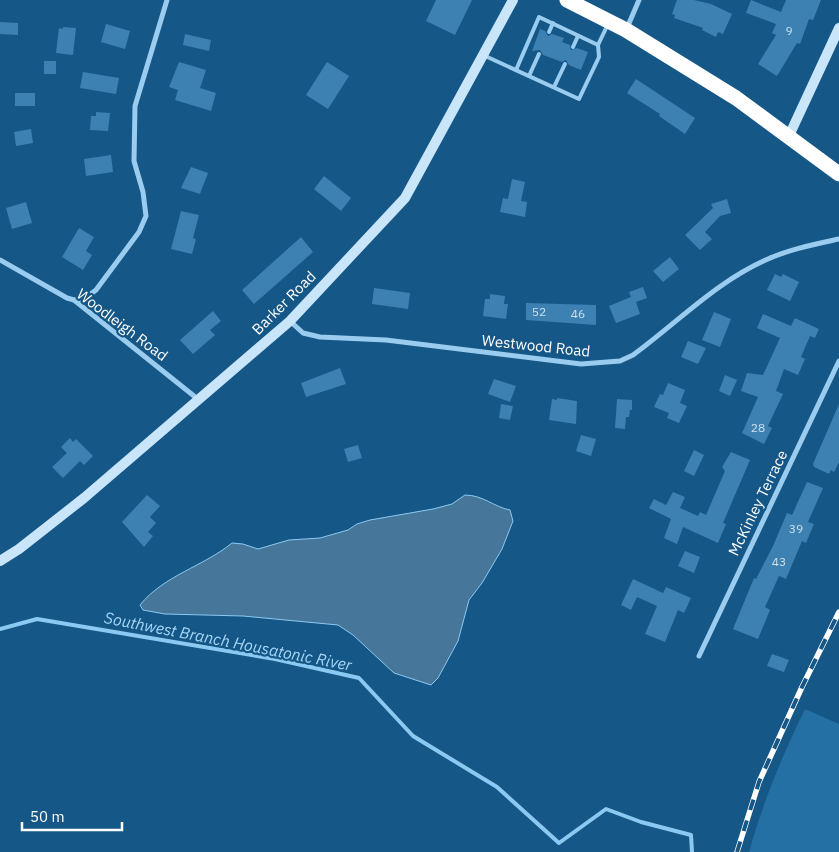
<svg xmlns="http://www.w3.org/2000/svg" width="839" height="852" font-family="'IBM Plex Sans',sans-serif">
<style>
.green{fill:#2470a5}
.water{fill:#46779b;stroke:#8cc9f2}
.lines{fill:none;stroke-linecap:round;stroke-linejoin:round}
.stream{stroke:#8cc9f2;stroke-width:4}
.building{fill:#3d81b2}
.lane{stroke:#9accef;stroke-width:4}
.street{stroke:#9accef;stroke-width:5}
.secondary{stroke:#c8e5fa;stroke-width:10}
.highway{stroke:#fff;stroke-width:15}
.rail-casing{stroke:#fff;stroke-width:5.5}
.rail{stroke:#155787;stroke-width:4;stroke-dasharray:11;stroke-linecap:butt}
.labels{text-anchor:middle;stroke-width:4.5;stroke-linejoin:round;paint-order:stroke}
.number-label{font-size:12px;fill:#cee0ec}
.street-label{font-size:15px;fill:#fff;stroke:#155787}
.water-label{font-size:16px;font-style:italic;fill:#a6d6f6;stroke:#155787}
</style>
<rect width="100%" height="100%" fill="#155787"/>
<!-- green -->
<path class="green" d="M805,709L839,724V852H749C763,802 782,756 805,709Z"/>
<!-- water -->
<path class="water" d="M465,495C483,495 494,507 510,510L513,521L502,549L482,583L469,600L458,641L438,678L431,685L394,673L353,635L338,625L243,616L165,614L143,610L140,605C163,576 204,566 232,543L243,544L258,549L289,540L320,538L348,530L357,524L370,520L433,509L452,504Z"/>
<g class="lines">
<!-- stream -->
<polyline class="stream" points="0,629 37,619 275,659 359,678 413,736 497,787 559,843 606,809 641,822 691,835 692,852"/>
</g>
<!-- building -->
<g class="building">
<polygon points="436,0 472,0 455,35 426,21"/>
<polygon points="677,0 694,0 711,4 732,14 723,34 718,32 716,37 702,30 703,28 674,18 675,15 672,14"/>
<polygon points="751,0 781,12 786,0 821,0 813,20 809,19 800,44 797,43 777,76 758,64 776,35 772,33 776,24 746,13"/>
<polygon points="0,22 18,23 18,35 0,34"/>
<polygon points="106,24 130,31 125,49 101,42"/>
<polygon points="63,27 76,28 73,55 56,53 59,28 63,29"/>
<polygon points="540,29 545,31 548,36 552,34 564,38 562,42 570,45 571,50 577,48 588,52 581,70 569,65 566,60 562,62 543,55 540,50 532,51"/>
<polygon points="185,34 211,40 209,51 183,45"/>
<rect x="44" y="61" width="12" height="13"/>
<polygon points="179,62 206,70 200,88 216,93 211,111 175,100 178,90 169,87"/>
<polygon points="327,62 349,76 328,109 306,95"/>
<polygon points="83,72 119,78 116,94 80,88"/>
<polygon points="636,79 695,118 685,134 659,116 660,114 627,93"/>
<rect x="15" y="93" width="20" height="13"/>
<polygon points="96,112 110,113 108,131 90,130 91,116 96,116"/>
<polygon points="31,129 33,143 16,146 14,132"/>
<polygon points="111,155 113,172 86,176 84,159"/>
<polygon points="191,167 208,173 200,194 181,188"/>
<polygon points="324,176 351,198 341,211 314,189"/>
<polygon points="512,179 525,182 521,201 527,202 525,217 500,212 503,198 508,199"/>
<polygon points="727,199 731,213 720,216 705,232 712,239 700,250 685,235 713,208 711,204"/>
<polygon points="26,202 32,223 12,229 6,208"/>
<polygon points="181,211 199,215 193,238 196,239 192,254 171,249"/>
<polygon points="79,228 94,237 86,251 92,255 83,270 62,257"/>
<polygon points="301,237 313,252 254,304 242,290"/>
<polygon points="670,257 679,269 663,282 653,271"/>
<polygon points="775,274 781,277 783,274 799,282 790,301 767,290"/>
<polygon points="643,287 647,298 636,302 640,314 616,323 609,306 631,297 629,292"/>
<polygon points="374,288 410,293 408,309 372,304"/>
<polygon points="490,294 505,296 504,304 508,304 506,319 483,316 485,299 490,299"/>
<polygon points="526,303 596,305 596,325 526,320"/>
<polygon points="213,311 221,321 210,330 215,335 193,354 180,340"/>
<polygon points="714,312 731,319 720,347 702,340"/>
<polygon points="763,314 791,326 795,318 819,329 815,338 810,336 801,357 805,359 798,375 784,369 776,391 783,394 768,426 772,428 764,444 742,433 758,397 741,391 747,373 763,375 780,338 757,328"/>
<polygon points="688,341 706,348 698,364 681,357"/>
<polygon points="340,368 346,384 306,397 301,383"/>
<polygon points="725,375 737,380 730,396 719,391"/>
<polygon points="494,379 516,386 510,402 488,394"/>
<polygon points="668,383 685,390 680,403 687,406 679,423 667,418 669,413 654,407 660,394 663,395"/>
<polygon points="557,398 577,401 576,424 549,420 552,399 557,400"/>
<polygon points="617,399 632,400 632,410 630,410 629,417 626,417 625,429 615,428"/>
<polygon points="501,404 513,406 510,420 499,418"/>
<polygon points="839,404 839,462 834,472 831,470 829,474 814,467 813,464"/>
<polygon points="581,435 596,439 591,456 576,451"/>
<polygon points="70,438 73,442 76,439 93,456 84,465 80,461 63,478 52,467 67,453 61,447"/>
<polygon points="358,445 362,458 348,462 344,449"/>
<polygon points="694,450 704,455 694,476 684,471"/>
<polygon points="731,452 750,460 723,523 726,524 718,543 683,527 677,544 664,538 671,519 649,508 654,499 666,505 673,492 685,497 680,508 698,516 700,512 706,515 725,471 722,467"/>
<polygon points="807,482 823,488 808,522 814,524 806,543 802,541 786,579 779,576 765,607 770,610 758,639 733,629 754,578 756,579 773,546 787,513 792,515"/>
<polygon points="147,495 160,506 150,517 156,523 148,532 153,536 144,547 122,522"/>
<polygon points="685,551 700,557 694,573 678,566"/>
<polygon points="633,579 663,593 666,587 691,598 684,613 678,610 665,642 645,634 657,606 637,597 631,610 621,605"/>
<polygon points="772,654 789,660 784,672 767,666"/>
</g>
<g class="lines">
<!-- lane -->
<g class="lane">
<polyline points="549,32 553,23"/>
<polyline points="573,47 578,36"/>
<polyline points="483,55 579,99 599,57 598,45 608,24"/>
<polyline points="516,70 539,17 598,45"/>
<polyline points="529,76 539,54"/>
<polyline points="554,87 565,64"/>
</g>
<!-- street -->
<g class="street">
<polyline points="627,28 639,0"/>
<polyline points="0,260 67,298 74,300 199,400"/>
<polyline points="74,300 84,299 96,290 139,232 146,216 143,192 134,161 135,106 167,0"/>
<path d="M290,321L303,333L320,337L386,340L581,364L620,361L633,355C678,322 717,281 768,259C790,249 816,244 839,239"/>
<polyline points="699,656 839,361"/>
</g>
<!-- secondary -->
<g class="secondary">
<polyline points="788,138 839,28"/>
<polyline points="0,561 19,549 84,498 290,321 405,198 513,0"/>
</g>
<!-- highway -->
<polyline class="highway" points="567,0 626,30 736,98 839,174"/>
<!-- rail casing -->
<g class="rail-casing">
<polyline id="rail" points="737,852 759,782 802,687 839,612"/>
</g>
<!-- rail -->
<use href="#rail" class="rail"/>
</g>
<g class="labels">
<!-- number labels -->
<g class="number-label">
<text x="789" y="35">9</text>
<text x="539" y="316">52</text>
<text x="578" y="318">46</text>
<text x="758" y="432">28</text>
<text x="796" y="533">39</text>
<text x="779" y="566">43</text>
</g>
<!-- street labels -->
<g class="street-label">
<text transform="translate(284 303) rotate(-45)" y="5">Barker Road</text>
<text transform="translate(122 325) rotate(37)" y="5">Woodleigh Road</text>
<text transform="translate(536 346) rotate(6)" y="5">Westwood Road</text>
<text transform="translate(758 503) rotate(-64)" y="5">McKinley Terrace</text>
</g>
<!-- water labels -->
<g class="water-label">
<text transform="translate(228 641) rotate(11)" y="6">Southwest Branch Housatonic River</text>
</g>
</g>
<!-- scale -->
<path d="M22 822v8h100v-8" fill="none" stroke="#ffffff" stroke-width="2.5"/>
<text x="30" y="822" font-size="15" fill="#ffffff" stroke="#155787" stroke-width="4" paint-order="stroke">50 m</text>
</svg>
